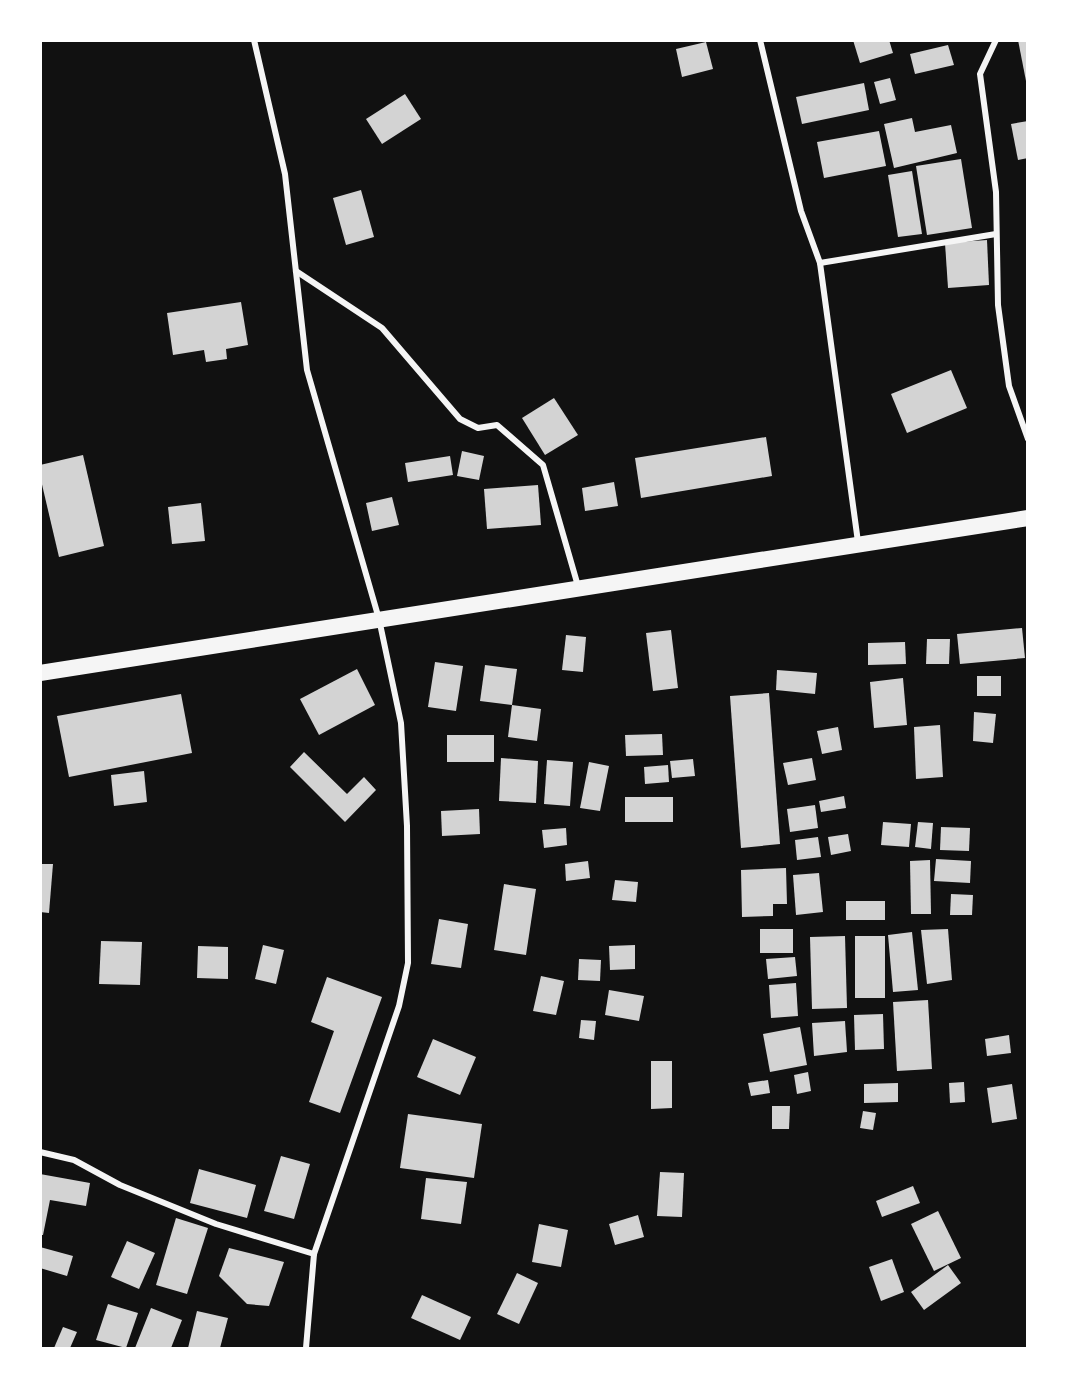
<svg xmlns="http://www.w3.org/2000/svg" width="1068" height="1389" font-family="'Roboto Condensed',sans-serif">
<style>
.building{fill:#d3d3d3}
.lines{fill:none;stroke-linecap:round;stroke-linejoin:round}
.minor{stroke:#f5f5f5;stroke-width:6}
.trunk{stroke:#f5f5f5;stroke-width:16}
</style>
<rect width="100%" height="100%" fill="#111"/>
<!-- building -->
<g class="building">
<polygon points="853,40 889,40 893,53 860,63"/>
<polygon points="1018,40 1028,40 1028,80 1026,81"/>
<polygon points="706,42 713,69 682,77 676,49"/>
<polygon points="948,45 954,65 915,74 910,54"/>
<polygon points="890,78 896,100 880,104 874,82"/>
<polygon points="864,83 869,110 802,124 796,97"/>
<polygon points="405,94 421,119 382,144 366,119"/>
<polygon points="912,118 915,132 951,125 957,153 894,168 884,124"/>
<polygon points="1028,121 1028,158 1018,160 1011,124"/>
<polygon points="879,131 886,166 824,178 817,142"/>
<polygon points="961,159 972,228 927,235 916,166"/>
<polygon points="912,171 922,234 898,237 888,175"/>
<polygon points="361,190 374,237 346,245 333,198"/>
<polygon points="987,240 989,285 948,288 945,243"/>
<polygon points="241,302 248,345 226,349 227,359 206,362 204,350 173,355 167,313"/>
<polygon points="951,370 967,408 907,433 891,394"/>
<polygon points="554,398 578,435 545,455 522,418"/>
<polygon points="766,437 772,476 641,498 635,458"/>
<polygon points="462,451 484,456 479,480 457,476"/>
<polygon points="83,455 104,546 59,557 40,476 40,465"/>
<polygon points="450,456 453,475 408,482 405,463"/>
<polygon points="614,482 618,506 585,511 582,488"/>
<polygon points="538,485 541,525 487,529 484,489"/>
<polygon points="392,497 399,525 372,531 366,503"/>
<polygon points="201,503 205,541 172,544 168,507"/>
<polygon points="1022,628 1025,658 960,664 957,634"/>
<polygon points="671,630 678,688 653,691 646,633"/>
<polygon points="566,635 586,637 583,672 562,670"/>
<polygon points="927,639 950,639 949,664 926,664"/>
<polygon points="905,642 906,664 868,665 868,643"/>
<polygon points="435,662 463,666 456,711 428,707"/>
<polygon points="485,665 517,669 512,705 480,701"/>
<polygon points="357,669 375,705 319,735 300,699"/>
<polygon points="777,670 817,673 815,694 776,690"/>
<rect x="977" y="676" width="24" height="20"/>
<polygon points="903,678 907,725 874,728 870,682"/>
<polygon points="769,693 780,844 741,848 730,696"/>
<polygon points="181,694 192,753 69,777 57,716"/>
<polygon points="512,705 541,709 537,741 508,737"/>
<polygon points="974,712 996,714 993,743 973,741"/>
<polygon points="940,725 943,777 916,779 914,727"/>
<polygon points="838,727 842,750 822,754 817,731"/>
<polygon points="662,734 663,755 626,756 625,735"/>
<rect x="447" y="735" width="47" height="27"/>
<polygon points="304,752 347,794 364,777 376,790 345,822 290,767"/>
<polygon points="501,758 538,761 536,803 499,801"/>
<polygon points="812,758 816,780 788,785 783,763"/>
<polygon points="693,759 695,776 672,778 670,761"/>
<polygon points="547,760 573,762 570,806 544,804"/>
<polygon points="589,762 609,766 600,811 580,808"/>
<polygon points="668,765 669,782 645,784 644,767"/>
<polygon points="144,771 147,802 114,806 111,775"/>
<polygon points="844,796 846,808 821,812 819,801"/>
<rect x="625" y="797" width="48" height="25"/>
<polygon points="815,805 818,828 790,832 787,809"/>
<polygon points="479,809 480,834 442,836 441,811"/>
<polygon points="883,822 911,824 909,847 881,845"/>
<polygon points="918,822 933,823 931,849 915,847"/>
<polygon points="941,827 970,828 969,851 940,850"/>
<polygon points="566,828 567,845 544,848 542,830"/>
<polygon points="848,834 851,851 831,855 828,837"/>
<polygon points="818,837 821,857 797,860 795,840"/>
<polygon points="936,859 971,861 970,883 934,881"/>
<polygon points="930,860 931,914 911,914 910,861"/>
<polygon points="588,861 590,878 566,881 565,864"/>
<polygon points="40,864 53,864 49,913 40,912"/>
<polygon points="786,868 787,904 773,904 773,916 742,917 741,870"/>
<polygon points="819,873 823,912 796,915 793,875"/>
<polygon points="615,880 638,882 636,902 612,900"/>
<polygon points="504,884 536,889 526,955 494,950"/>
<polygon points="951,894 973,895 972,915 950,915"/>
<rect x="846" y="901" width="39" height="19"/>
<polygon points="439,919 468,924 461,968 431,964"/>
<rect x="760" y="929" width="33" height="24"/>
<polygon points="948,929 952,980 927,984 921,930"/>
<polygon points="912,932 918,990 893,992 888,935"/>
<polygon points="845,936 847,1008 812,1009 810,937"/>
<rect x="855" y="936" width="30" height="62"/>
<polygon points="101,941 142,942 140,985 99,984"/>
<polygon points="263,945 284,950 276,984 255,979"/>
<polygon points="635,945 635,969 610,970 609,946"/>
<polygon points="198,946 228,947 228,979 197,978"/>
<polygon points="795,957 797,976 768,979 766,959"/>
<polygon points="579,959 601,960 600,981 578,980"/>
<polygon points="541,976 564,981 556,1015 533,1011"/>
<polygon points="327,977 382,997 340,1113 309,1102 334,1031 311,1022"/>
<polygon points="796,983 798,1016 771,1018 769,985"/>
<polygon points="609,990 644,996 639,1021 605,1015"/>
<polygon points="928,1000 932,1069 897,1071 893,1002"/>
<polygon points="883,1014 884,1049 855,1050 854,1015"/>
<polygon points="581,1020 596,1021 594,1040 579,1038"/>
<polygon points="845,1021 847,1052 814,1056 812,1023"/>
<polygon points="800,1027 807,1065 770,1072 763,1034"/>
<polygon points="1009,1035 1011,1053 987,1056 985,1039"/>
<polygon points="433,1039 476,1057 460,1095 417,1077"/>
<polygon points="651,1061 672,1061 672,1108 651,1109"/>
<polygon points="808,1072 811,1091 797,1094 794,1075"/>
<polygon points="768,1080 770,1093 751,1096 748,1083"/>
<polygon points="964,1082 965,1102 950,1103 949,1083"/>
<polygon points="898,1083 898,1102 864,1103 864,1084"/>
<polygon points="1012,1084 1017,1119 992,1123 987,1088"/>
<polygon points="772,1106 790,1106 789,1129 772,1129"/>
<polygon points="863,1111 876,1113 873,1130 860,1128"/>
<polygon points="408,1114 482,1124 474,1178 400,1168"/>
<polygon points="281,1156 310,1164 294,1219 264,1211"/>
<polygon points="199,1169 256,1185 247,1218 190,1203"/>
<polygon points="660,1172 684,1173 682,1217 657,1216"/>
<polygon points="40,1174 90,1183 86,1206 50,1200 43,1235 40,1235"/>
<polygon points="426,1178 467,1182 461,1224 421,1219"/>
<polygon points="913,1186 920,1203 882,1217 876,1201"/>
<polygon points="938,1211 961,1258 934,1271 911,1224"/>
<polygon points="638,1215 644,1237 615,1245 609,1224"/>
<polygon points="176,1218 208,1228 187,1294 156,1285"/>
<polygon points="539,1224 568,1230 561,1267 532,1262"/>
<polygon points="127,1241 155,1253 139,1289 111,1277"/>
<polygon points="40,1247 73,1256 67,1276 40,1268"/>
<polygon points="229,1248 284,1262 269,1306 247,1304 219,1276"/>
<polygon points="892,1259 904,1292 881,1301 869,1267"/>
<polygon points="948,1265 961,1283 924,1310 911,1292"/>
<polygon points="517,1273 538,1283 519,1324 497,1314"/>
<polygon points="422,1295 471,1317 460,1340 411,1318"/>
<polygon points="108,1304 138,1313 126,1348 96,1340"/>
<polygon points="151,1308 182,1320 171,1348 135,1348"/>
<polygon points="197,1311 228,1318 220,1348 188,1348"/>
<polygon points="63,1327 77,1332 70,1348 54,1348"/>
</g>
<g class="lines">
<!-- minor -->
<g class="minor">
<polyline points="254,40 285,174 307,370 379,619 401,723 407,826 408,963 399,1006 314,1254 306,1348"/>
<polyline points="760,40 801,211 820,263 858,542"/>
<polyline points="996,40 980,74 996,192 998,305 1009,386 1028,439"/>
<polyline points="820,263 996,234"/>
<polyline points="296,271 382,328 460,419 478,428 497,425 543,465 578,586"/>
<polyline points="40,1152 74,1160 120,1185 216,1224 314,1254"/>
</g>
<!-- trunk -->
<polyline class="trunk" points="40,673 1028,518"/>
</g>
<!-- border -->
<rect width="1068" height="1389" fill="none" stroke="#ffffff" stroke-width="84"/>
</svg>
